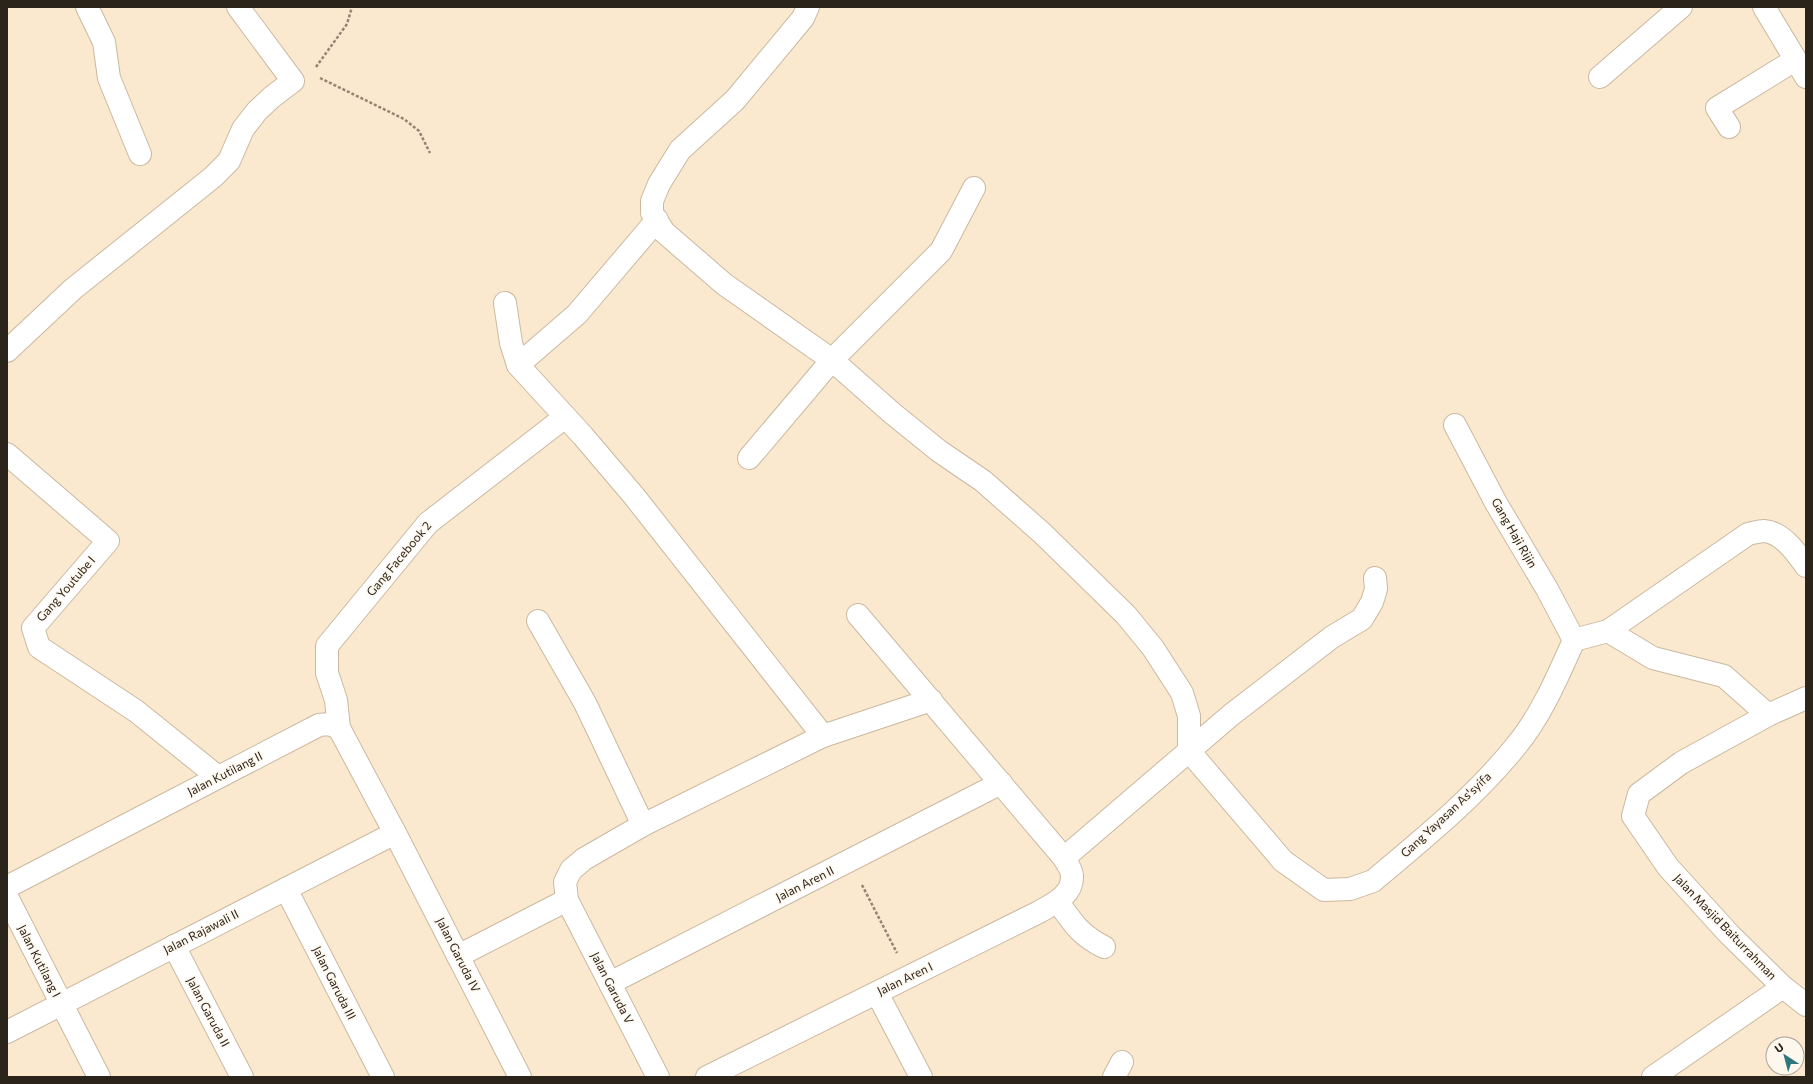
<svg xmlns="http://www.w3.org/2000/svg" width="1813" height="1084" font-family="Commissioner,sans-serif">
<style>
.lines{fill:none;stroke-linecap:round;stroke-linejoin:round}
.minor-casing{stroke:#cab9a1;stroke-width:24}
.tertiary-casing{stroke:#cab9a1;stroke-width:24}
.path{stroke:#928574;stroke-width:2.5;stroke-dasharray:3 2;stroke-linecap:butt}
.minor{stroke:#fff;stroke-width:22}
.tertiary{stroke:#fff;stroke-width:22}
.labels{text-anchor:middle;stroke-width:3;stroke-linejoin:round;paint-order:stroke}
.street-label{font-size:12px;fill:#2b241b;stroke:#fef7ed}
</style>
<rect width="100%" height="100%" fill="#fae8cf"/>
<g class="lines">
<!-- minor casing -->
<g class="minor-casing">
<g id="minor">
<polyline points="87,7 104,42 109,78 140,154"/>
<path d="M808,7L803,18L735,100L680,150L659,184L652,201V213L664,232L724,284L832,360L892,413L939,451L983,481L1042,533L1126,615L1153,648L1182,693L1189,716V751L1283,861L1324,890L1350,889L1373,881C1423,839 1475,797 1516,746C1541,716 1558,676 1574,640"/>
<polyline points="1600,77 1681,7"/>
<polyline points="1729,127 1717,108 1795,60"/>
<polyline points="505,303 511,343 518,365 583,436 634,496 823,736"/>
<polyline points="7,351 73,289 213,177 229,161 243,129 257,111 272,97 293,81 238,7"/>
<polyline points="518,365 577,314 657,220"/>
<polyline points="1455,425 1496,503 1547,589 1574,640"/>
<polyline points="7,454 108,541 33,628 39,647 136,711 218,777"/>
<polyline points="749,458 832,360 941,251 974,188"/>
<polyline points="538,621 585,703 643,825"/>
<polyline points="1608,631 1653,658 1724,676 1768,715"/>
<path d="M1574,640L1608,631L1748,534C1753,533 1759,531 1764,531C1782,532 1796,552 1806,566"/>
<polyline points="339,728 336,700 327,673 327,646 428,523 565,417"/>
<polyline points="1064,858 1231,715 1332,637 1362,619 1372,602 1376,589 1375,578"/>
<polyline points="7,887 319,725 329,724 339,728 395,833 520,1077"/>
<polyline points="286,889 383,1077"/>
<polyline points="7,897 99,1077"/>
<path d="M1058,902C1073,923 1080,935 1104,947"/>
<polyline points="174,946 242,1077"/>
<polyline points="458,956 567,900"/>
<polyline points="610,983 1001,783"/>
<polyline points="1783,987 1806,1005"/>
<polyline points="877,993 921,1077"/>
<polyline points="7,1032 395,833"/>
<polyline points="658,1077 567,900 565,882 571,870 584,859 643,825 823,736 931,700"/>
<path d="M707,1077L1039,912C1053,904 1073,895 1072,876C1072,870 1067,863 1064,858L858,615"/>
<polyline points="1114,1077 1122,1062"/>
<polyline points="1653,1077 1783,987 1729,934 1668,867 1633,816 1639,794 1681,763 1768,715 1806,698"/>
</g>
</g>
<!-- tertiary casing -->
<g class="tertiary-casing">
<polyline id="tertiary" points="1764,7 1806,77"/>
</g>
<!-- path -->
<g class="path">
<polyline points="316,67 347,24 352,7"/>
<polyline points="320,78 404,119 419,131 430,153"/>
<polyline points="862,885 897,953"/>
</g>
<!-- minor -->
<use href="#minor" class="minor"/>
<!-- tertiary -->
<use href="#tertiary" class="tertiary"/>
</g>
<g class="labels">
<!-- street labels -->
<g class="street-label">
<text transform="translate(1514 533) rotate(60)" y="4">Gang Haji Rijin</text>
<text transform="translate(399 559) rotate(-50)" y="4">Gang Facebook 2</text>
<text transform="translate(66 589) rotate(-49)" y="4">Gang Youtube I</text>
<text transform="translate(225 774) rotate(-27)" y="4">Jalan Kutilang II</text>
<text transform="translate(1446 815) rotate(-43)" y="4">Gang Yayasan As'syifa</text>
<text transform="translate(805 884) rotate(-27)" y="4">Jalan Aren II</text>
<text transform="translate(1725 927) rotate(46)" y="4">Jalan Masjid Baiturrahman</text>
<text transform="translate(201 932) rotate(-27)" y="4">Jalan Rajawali II</text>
<text transform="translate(458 955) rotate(63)" y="4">Jalan Garuda IV</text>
<text transform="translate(39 961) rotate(63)" y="4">Jalan Kutilang I</text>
<text transform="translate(905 979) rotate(-26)" y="4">Jalan Aren I</text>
<text transform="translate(334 983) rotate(63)" y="4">Jalan Garuda III</text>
<text transform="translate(612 988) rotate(63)" y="4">Jalan Garuda V</text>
<text transform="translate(208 1012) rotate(62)" y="4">Jalan Garuda II</text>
</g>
</g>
<!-- border -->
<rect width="1813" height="1084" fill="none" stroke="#2b241b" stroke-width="16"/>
<!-- north arrow -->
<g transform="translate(1785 1056) rotate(324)"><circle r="19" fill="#fef7ed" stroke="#aaa399"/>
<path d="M0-3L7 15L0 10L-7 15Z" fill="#2e777e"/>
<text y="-6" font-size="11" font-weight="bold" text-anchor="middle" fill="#2b241b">U</text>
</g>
</svg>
